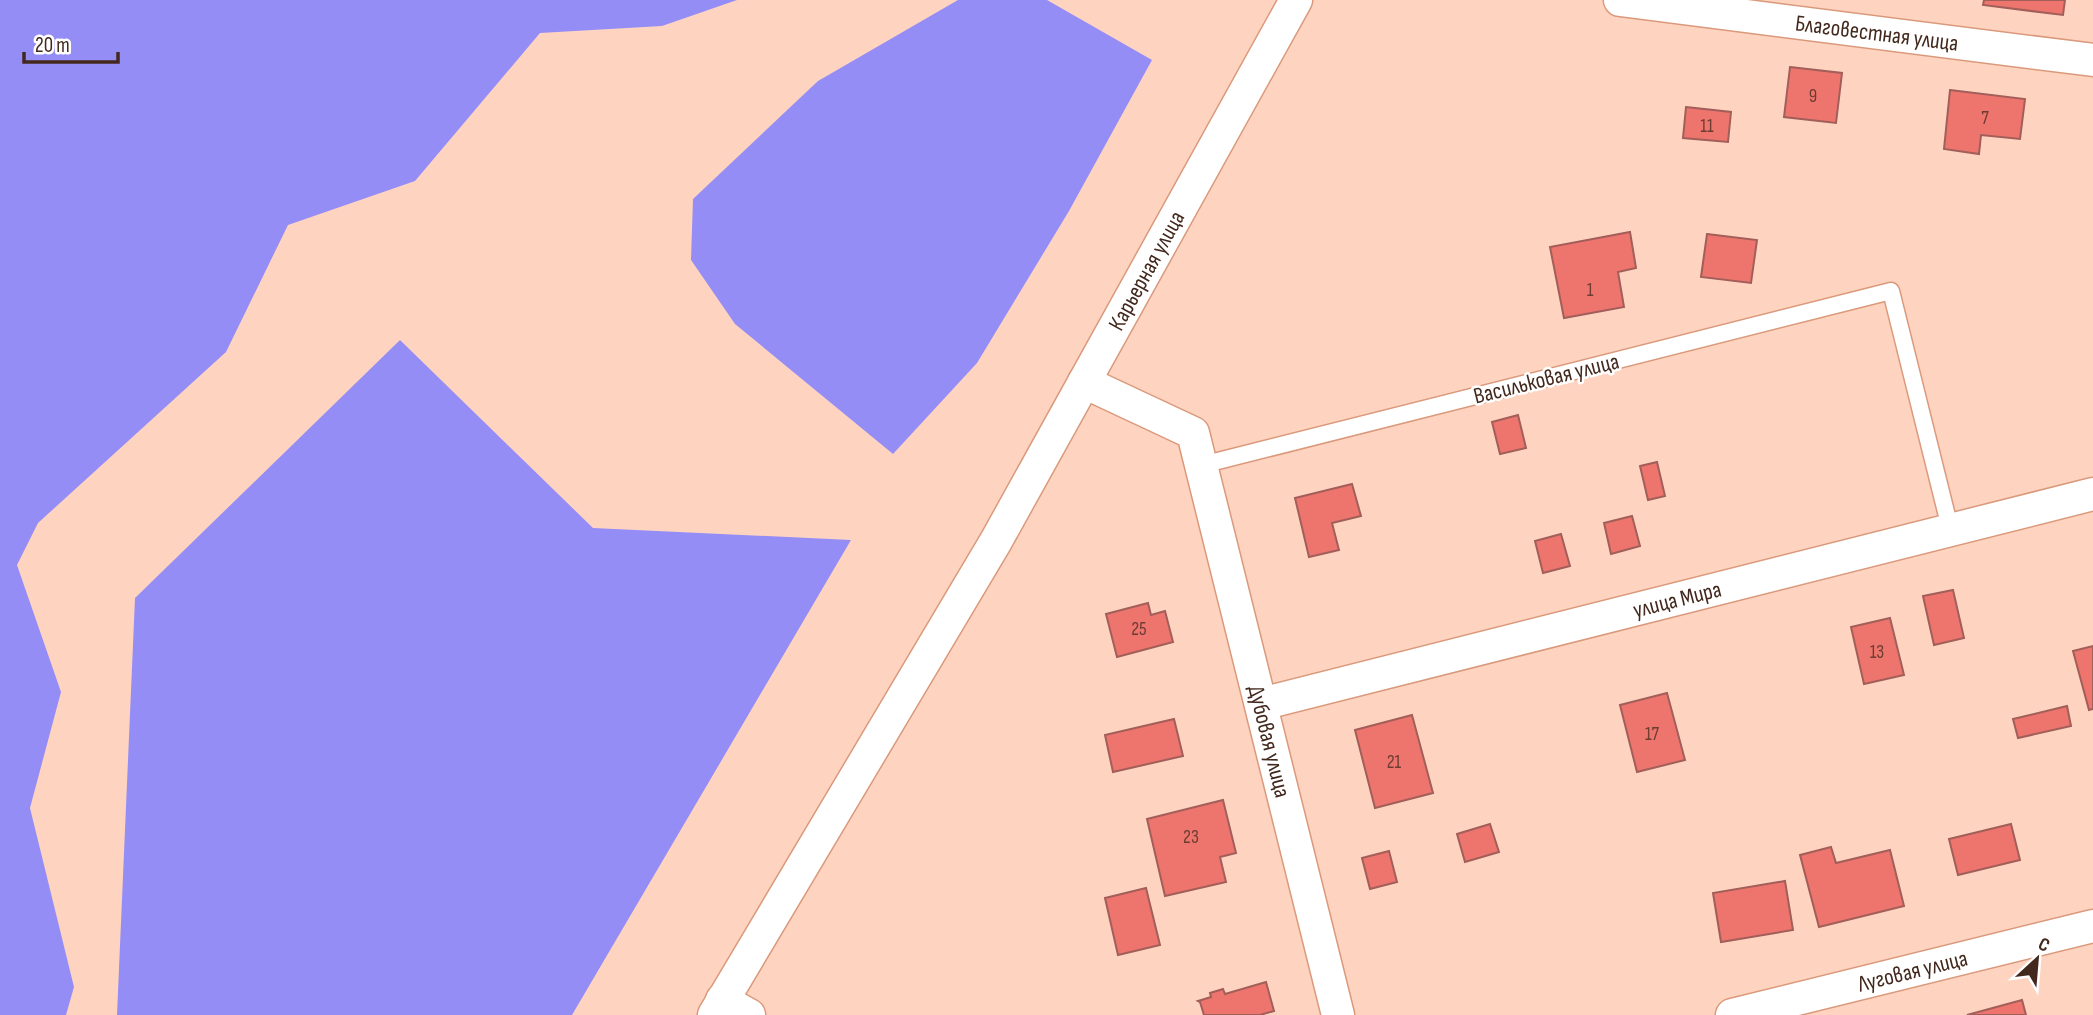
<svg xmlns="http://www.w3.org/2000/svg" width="2093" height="1015" font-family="'Sofia Sans Condensed',sans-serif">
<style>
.forest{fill:#958df6}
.building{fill:#ee756e;stroke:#a25e59;stroke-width:2}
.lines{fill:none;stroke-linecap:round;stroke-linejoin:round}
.lane-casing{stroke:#da997b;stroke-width:19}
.street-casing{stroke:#da997b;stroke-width:35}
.lane{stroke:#fff;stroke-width:16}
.street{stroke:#fff;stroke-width:32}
.labels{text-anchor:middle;stroke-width:5;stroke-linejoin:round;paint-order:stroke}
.number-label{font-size:19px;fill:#6e3c31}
.street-label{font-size:23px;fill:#43291d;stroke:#fff}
</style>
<rect width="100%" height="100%" fill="#fed4c1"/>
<!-- forest -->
<g class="forest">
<polygon points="0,0 737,0 662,26 540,33 415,181 288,225 226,352 38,523 17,565 61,692 30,808 74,987 66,1015 0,1015"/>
<polygon points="958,0 1047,0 1152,60 1069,211 977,363 893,454 735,324 691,260 693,199 818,81"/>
<polygon points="400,340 593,528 851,540 572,1015 117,1015 135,598"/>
</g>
<!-- building -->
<g class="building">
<polygon points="1984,0 2065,0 2063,15 1983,5"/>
<polygon points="1790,67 1842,73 1836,123 1784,117"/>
<polygon points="1950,90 2025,99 2020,139 1981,135 1979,154 1944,149"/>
<polygon points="1686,107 1731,112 1728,142 1683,138"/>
<polygon points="1630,232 1636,268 1618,272 1624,307 1564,318 1550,247"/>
<polygon points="1707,234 1757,240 1751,283 1701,277"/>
<polygon points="1518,415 1526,448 1500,454 1492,422"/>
<polygon points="1657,462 1665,496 1648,500 1640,466"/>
<polygon points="1352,484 1361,516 1332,523 1339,550 1309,557 1295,498"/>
<polygon points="1632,516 1640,546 1611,554 1604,523"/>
<polygon points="1561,534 1570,566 1543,573 1535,541"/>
<polygon points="1953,590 1964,638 1934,645 1923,596"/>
<polygon points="1148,603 1151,615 1165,611 1173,642 1117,657 1106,614"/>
<polygon points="1890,618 1904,675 1864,684 1851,627"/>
<polygon points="2093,646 2093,709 2089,710 2073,651"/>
<polygon points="1667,693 1685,760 1637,772 1620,705"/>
<polygon points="2067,706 2071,726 2018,738 2013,719"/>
<polygon points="1412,715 1433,793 1375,808 1355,730"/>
<polygon points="1174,719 1183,756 1113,772 1105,735"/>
<polygon points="1223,800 1236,853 1220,857 1226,882 1165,896 1147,819"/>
<polygon points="1490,824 1499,852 1465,862 1457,834"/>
<polygon points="2011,824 2020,860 1958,875 1949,839"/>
<polygon points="1831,847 1836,863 1890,850 1904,906 1819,927 1800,855"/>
<polygon points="1389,851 1397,882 1370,889 1362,858"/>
<polygon points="1785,881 1793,930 1721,942 1713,893"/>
<polygon points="1146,888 1160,945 1118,955 1105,898"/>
<polygon points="1266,982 1274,1011 1260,1015 1204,1015 1200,1002 1198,1001 1211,997 1210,993 1223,989 1225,994"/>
<polygon points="2022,1000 2026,1015 1967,1015"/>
</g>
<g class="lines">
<!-- lane casing -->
<g class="lane-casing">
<polyline id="lane" points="1202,465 1891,291 1950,528"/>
</g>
<!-- street casing -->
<g class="street-casing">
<g id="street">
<path id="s1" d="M1620,0L2093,60"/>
<path id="s2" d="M1084,382L1193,433L1338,1015"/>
<path id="s3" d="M1261,704L2093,494"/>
<polyline points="722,1000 749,1015"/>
<path id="s4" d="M714,1015L996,541L1296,0"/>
<path id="s5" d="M1732,1015L2093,926"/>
</g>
</g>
<!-- lane -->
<use href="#lane" class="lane"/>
<!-- street -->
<use href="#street" class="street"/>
</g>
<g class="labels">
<!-- number labels -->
<g class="number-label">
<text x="1813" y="102">9</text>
<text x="1985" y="124">7</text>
<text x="1707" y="132">11</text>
<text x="1590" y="296">1</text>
<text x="1139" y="635">25</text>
<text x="1877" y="658">13</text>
<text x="1652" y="740">17</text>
<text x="1394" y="768">21</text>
<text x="1191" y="843">23</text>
</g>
<!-- street labels -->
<g class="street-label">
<text dy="8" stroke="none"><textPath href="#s1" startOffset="259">Благовестная улица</textPath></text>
<text dy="8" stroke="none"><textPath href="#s4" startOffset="861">Карьерная улица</textPath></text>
<text transform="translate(1546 378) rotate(-14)" y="8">Васильковая улица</text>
<text dy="8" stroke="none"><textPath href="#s3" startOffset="429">улица Мира</textPath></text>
<text dy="8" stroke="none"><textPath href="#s2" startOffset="438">Дубовая улица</textPath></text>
<text dy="8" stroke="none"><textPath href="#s5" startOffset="186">Луговая улица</textPath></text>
</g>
</g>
<!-- north arrow -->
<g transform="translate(2037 959) rotate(26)" stroke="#ffffff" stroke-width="5" paint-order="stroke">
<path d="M0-5L12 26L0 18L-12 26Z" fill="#43291d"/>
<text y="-10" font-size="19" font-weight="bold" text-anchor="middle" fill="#43291d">С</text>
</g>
<!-- scale -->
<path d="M24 52v10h94v-10" fill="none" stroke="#43291d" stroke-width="3.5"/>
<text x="35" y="52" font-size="21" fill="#43291d" stroke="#ffffff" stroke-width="5" paint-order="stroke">20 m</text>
</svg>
